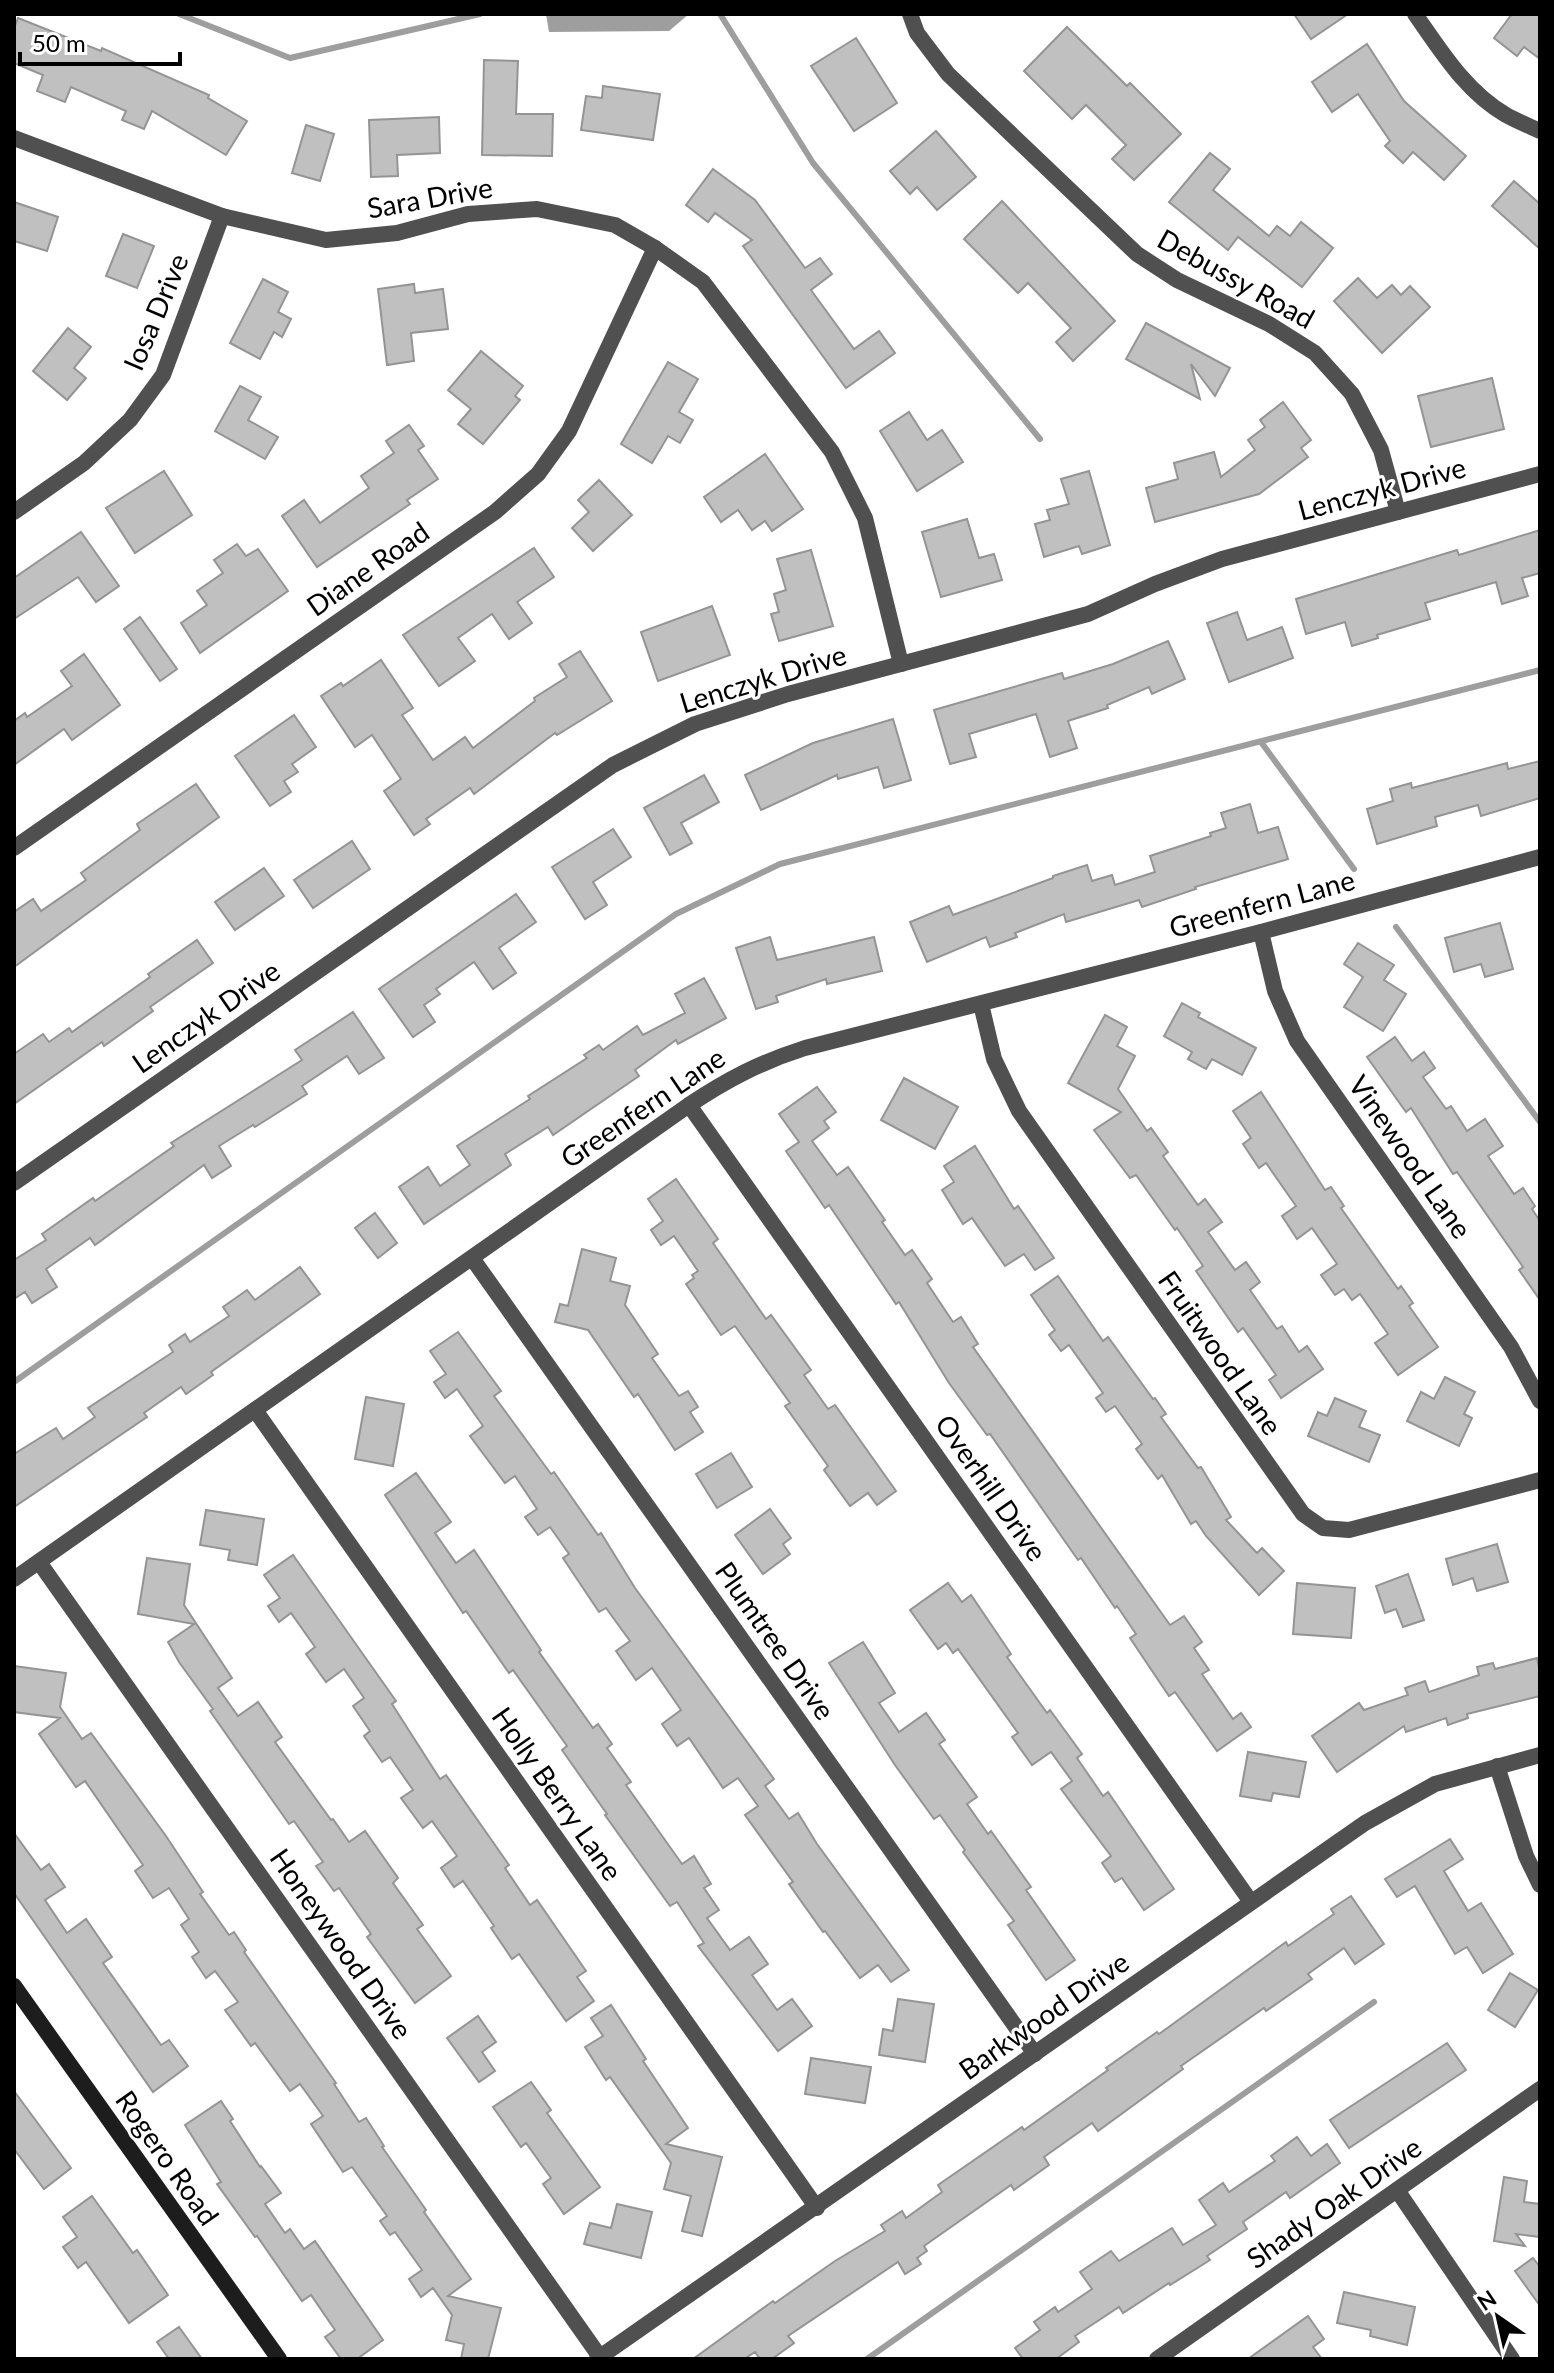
<svg xmlns="http://www.w3.org/2000/svg" width="1554" height="2373" font-family="Lato,sans-serif">
<style>
.water{fill:#9e9e9e}
.lines{fill:none;stroke-linecap:round;stroke-linejoin:round}
.stream{stroke:#9e9e9e;stroke-width:6}
.building{fill:#c0c0c0;stroke:#949494;stroke-width:2}
.street{stroke:#505050;stroke-width:16}
.secondary{stroke:#1d1d1d;stroke-width:16}
.labels{text-anchor:middle;stroke-width:6;stroke-linejoin:round;paint-order:stroke}
.street-label{font-size:28px;fill:#000;stroke:#fff}
</style>
<rect width="100%" height="100%" fill="#fff"/>
<!-- water -->
<polygon class="water" points="546,14 689,14 669,31 549,32"/>
<g class="lines">
<!-- stream -->
<g class="stream">
<polyline points="179,14 290,58 480,14"/>
<polyline points="720,14 813,163 1040,439"/>
<polyline points="1261,742 1354,869"/>
<polyline points="1396,927 1540,1122"/>
<polyline points="14,1382 676,914 780,864 1540,670"/>
<polyline points="867,2359 1374,2002"/>
</g>
</g>
<!-- building -->
<g class="building">
<polygon points="1294,14 1348,14 1311,39"/>
<polygon points="1512,14 1540,14 1540,59 1524,47 1517,56 1494,38"/>
<polygon points="18,18 101,51 102,48 209,95 208,98 247,121 226,155 152,111 144,129 122,120 126,111 71,87 65,102 37,91 43,75 14,63 14,28"/>
<polygon points="1067,27 1127,86 1130,83 1181,134 1134,180 1112,159 1126,145 1086,105 1072,119 1024,71"/>
<polygon points="856,38 897,103 854,131 811,66"/>
<polygon points="1367,44 1404,101 1466,156 1444,180 1413,152 1403,163 1385,146 1390,141 1358,94 1332,112 1312,82"/>
<polygon points="484,60 518,61 516,114 553,114 552,156 482,155"/>
<polygon points="603,86 660,94 653,140 581,130 586,96 602,98"/>
<polygon points="439,117 440,153 397,155 398,176 371,177 369,120"/>
<polygon points="306,125 334,134 320,181 292,173"/>
<polygon points="936,131 976,177 937,210 917,187 910,194 890,171"/>
<polygon points="1210,153 1230,169 1213,190 1269,236 1277,226 1290,236 1301,222 1333,248 1302,287 1238,237 1228,250 1169,202"/>
<polygon points="713,169 755,200 805,268 820,258 832,274 811,290 854,349 879,331 895,353 846,388 743,246 752,240 715,213 708,222 686,205"/>
<polygon points="1514,181 1540,204 1540,249 1492,206"/>
<polygon points="1002,201 1115,321 1073,361 1056,342 1071,328 1028,283 1018,293 964,239"/>
<polygon points="14,202 58,217 47,251 14,241"/>
<polygon points="123,234 154,246 137,288 106,276"/>
<polygon points="1358,278 1377,298 1392,285 1401,295 1410,286 1430,307 1382,353 1334,301"/>
<polygon points="263,279 288,292 278,312 291,319 282,337 274,332 260,359 230,343"/>
<polygon points="414,284 415,293 443,289 448,329 411,333 414,361 387,365 378,289"/>
<polygon points="1146,323 1230,368 1215,396 1191,364 1200,399 1126,359"/>
<polygon points="68,328 91,347 74,368 86,378 67,400 33,371"/>
<polygon points="481,351 523,386 515,396 520,400 483,444 458,424 471,409 448,390"/>
<polygon points="668,362 698,379 679,412 693,420 680,443 668,436 652,463 621,444"/>
<polygon points="1492,378 1504,429 1431,447 1418,396"/>
<polygon points="240,386 261,397 248,420 278,437 265,459 215,431"/>
<polygon points="1283,402 1311,440 1301,448 1308,457 1259,494 1155,522 1146,488 1178,479 1174,463 1214,452 1221,477 1255,450 1248,440 1265,427 1260,420"/>
<polygon points="909,412 927,440 942,430 963,462 917,491 880,431"/>
<polygon points="409,425 424,446 418,450 438,479 407,500 410,504 317,567 282,516 304,500 320,523 369,488 361,476 394,453 386,441"/>
<polygon points="765,454 803,509 772,531 765,521 752,530 738,510 721,522 704,497"/>
<polygon points="164,471 192,515 135,553 106,508"/>
<polygon points="1089,471 1110,545 1082,554 1079,546 1044,557 1035,524 1050,520 1047,510 1069,504 1061,479"/>
<polygon points="599,480 632,515 593,551 572,528 589,512 578,500"/>
<polygon points="967,519 979,558 994,554 1002,580 941,597 922,532"/>
<polygon points="1540,530 1540,573 1522,578 1528,596 1502,604 1496,582 1425,603 1430,619 1377,635 1378,638 1352,646 1345,622 1306,634 1296,599 1457,550 1459,555"/>
<polygon points="81,532 119,586 96,602 78,577 14,619 14,578"/>
<polygon points="237,544 246,556 258,549 288,591 200,653 181,623 207,605 197,591 223,573 214,560"/>
<polygon points="534,548 554,577 517,602 532,623 509,639 492,614 458,638 475,661 439,686 403,635"/>
<polygon points="811,550 833,626 779,641 771,614 779,612 774,594 786,590 777,559"/>
<polygon points="712,606 730,655 658,681 641,632"/>
<polygon points="1237,612 1247,640 1282,627 1293,658 1229,682 1207,623"/>
<polygon points="140,617 177,669 160,681 124,629"/>
<polygon points="1168,641 1185,679 1152,694 1149,687 1107,705 1108,708 1068,721 1077,748 1050,757 1036,714 969,734 976,757 950,764 934,710 1062,673 1064,679 1113,664"/>
<polygon points="580,651 612,701 557,735 555,733 474,794 470,788 426,819 430,824 414,835 384,791 401,779 372,735 355,747 321,696 341,683 343,686 381,660 413,708 402,715 433,760 465,737 473,748 535,701 534,698 567,677 559,664"/>
<polygon points="84,654 120,705 72,740 64,729 14,765 14,721 25,713 27,717 72,686 61,671"/>
<polygon points="294,715 316,747 292,764 298,772 284,781 291,792 270,806 235,756"/>
<polygon points="893,719 911,780 884,788 878,767 838,779 837,775 761,810 745,775 813,743"/>
<polygon points="1540,761 1540,798 1481,816 1478,805 1435,817 1437,826 1377,844 1367,809 1393,801 1390,789 1411,783 1412,788 1507,763 1508,769"/>
<polygon points="704,775 719,802 681,823 692,843 670,855 644,808"/>
<polygon points="196,784 219,817 14,967 14,912 33,899 41,911 86,880 81,873 140,830 137,824"/>
<polygon points="1250,804 1258,833 1278,827 1288,859 1195,887 1196,889 1142,907 1139,900 1066,922 1064,914 1015,933 1017,937 990,947 986,937 927,962 910,922 949,906 953,915 1053,878 1053,876 1087,865 1092,881 1112,875 1115,885 1155,872 1150,856 1211,836 1210,833 1226,828 1221,813"/>
<polygon points="613,829 631,857 593,882 607,905 585,919 552,867"/>
<polygon points="352,841 370,869 313,908 294,880"/>
<polygon points="264,868 284,896 235,930 215,902"/>
<polygon points="516,894 536,922 499,948 516,973 493,989 474,962 436,989 440,994 424,1005 435,1022 413,1037 379,989"/>
<polygon points="1500,923 1513,969 1485,977 1481,964 1454,972 1445,938"/>
<polygon points="770,937 777,960 874,937 882,971 827,984 826,979 776,996 778,1002 756,1009 736,948"/>
<polygon points="197,940 213,963 150,1007 153,1011 104,1046 102,1042 14,1104 14,1054 43,1034 49,1042 69,1028 72,1032 150,977 148,974"/>
<polygon points="1358,943 1394,965 1384,980 1406,994 1383,1031 1344,1007 1363,977 1344,964"/>
<polygon points="704,978 726,1018 678,1044 676,1040 635,1070 639,1076 553,1135 548,1127 505,1154 511,1165 424,1224 399,1187 428,1167 440,1186 470,1165 457,1146 530,1099 528,1096 587,1058 584,1055 599,1045 603,1050 637,1026 643,1035 685,1013 675,994"/>
<polygon points="1182,1003 1200,1013 1198,1017 1256,1048 1242,1075 1212,1059 1206,1069 1188,1059 1192,1052 1164,1036"/>
<polygon points="353,1012 384,1058 359,1074 347,1056 302,1086 307,1094 255,1127 253,1125 219,1146 231,1166 212,1178 204,1165 95,1245 90,1238 46,1269 57,1287 32,1303 25,1292 14,1299 14,1260 46,1240 42,1234 93,1198 95,1201 174,1146 171,1143 302,1060 295,1050"/>
<polygon points="1105,1015 1127,1027 1117,1046 1135,1056 1118,1089 1147,1131 1151,1128 1168,1152 1163,1156 1198,1205 1205,1199 1222,1222 1208,1232 1235,1270 1246,1262 1260,1282 1250,1290 1277,1329 1282,1326 1299,1352 1307,1346 1323,1369 1281,1398 1269,1380 1276,1375 1243,1328 1238,1332 1196,1271 1203,1266 1177,1228 1175,1230 1136,1175 1130,1178 1094,1130 1121,1112 1068,1083"/>
<polygon points="1395,1037 1412,1061 1424,1052 1435,1068 1423,1077 1446,1109 1451,1106 1467,1131 1485,1119 1503,1146 1488,1156 1514,1194 1523,1188 1535,1206 1532,1209 1540,1221 1540,1300 1519,1270 1523,1267 1457,1172 1453,1174 1411,1108 1406,1112 1367,1057"/>
<polygon points="904,1078 958,1107 935,1149 881,1120"/>
<polygon points="817,1087 836,1112 824,1121 829,1128 812,1141 837,1175 848,1167 885,1220 882,1222 905,1255 912,1250 932,1279 927,1283 953,1322 961,1317 978,1344 973,1347 1170,1625 1184,1616 1202,1642 1194,1648 1209,1670 1202,1674 1233,1719 1241,1713 1251,1727 1217,1751 1175,1692 1169,1696 1130,1638 1136,1634 1117,1606 1115,1608 1081,1558 1078,1560 990,1434 987,1435 949,1383 899,1302 896,1304 829,1205 825,1208 786,1151 799,1142 779,1114"/>
<polygon points="1261,1092 1325,1190 1331,1187 1344,1206 1341,1208 1398,1289 1401,1286 1413,1303 1409,1306 1438,1347 1398,1375 1375,1343 1388,1334 1360,1294 1352,1300 1344,1289 1335,1295 1321,1275 1337,1264 1312,1228 1297,1239 1282,1216 1296,1206 1266,1163 1259,1168 1243,1144 1251,1138 1233,1111"/>
<polygon points="975,1146 1014,1209 1018,1206 1054,1258 1035,1270 1024,1254 1005,1266 972,1218 963,1224 942,1190 954,1182 944,1166"/>
<polygon points="676,1179 718,1239 713,1243 766,1319 771,1315 811,1370 804,1375 828,1409 835,1405 896,1491 877,1505 868,1493 850,1506 824,1470 828,1466 785,1406 790,1403 735,1326 721,1335 686,1284 694,1278 692,1275 698,1271 674,1236 661,1245 651,1230 663,1221 648,1199"/>
<polygon points="375,1213 397,1243 378,1258 355,1228"/>
<polygon points="582,1249 616,1258 610,1281 630,1286 625,1305 658,1354 652,1358 679,1396 688,1391 698,1407 690,1412 703,1432 675,1450 638,1394 634,1397 588,1330 555,1322 560,1304 568,1306"/>
<polygon points="300,1267 320,1294 211,1372 213,1375 186,1394 181,1387 144,1413 147,1417 14,1507 14,1454 56,1428 63,1439 95,1417 88,1408 173,1352 169,1345 185,1334 190,1342 229,1316 223,1307 247,1290 255,1300"/>
<polygon points="1058,1276 1103,1341 1108,1337 1153,1399 1155,1398 1166,1414 1161,1417 1198,1468 1201,1467 1231,1517 1226,1520 1257,1553 1262,1548 1284,1571 1259,1595 1206,1536 1196,1521 1191,1524 1162,1475 1158,1479 1136,1449 1142,1444 1115,1406 1106,1412 1096,1398 1103,1393 1069,1345 1061,1351 1049,1335 1055,1330 1031,1295"/>
<polygon points="458,1332 501,1391 494,1396 551,1474 554,1472 598,1535 601,1533 635,1588 774,1779 765,1786 789,1819 798,1813 817,1844 909,1970 891,1982 878,1965 860,1978 825,1931 823,1932 789,1884 793,1882 745,1815 758,1806 738,1778 723,1788 689,1738 677,1746 662,1724 681,1710 652,1668 636,1680 616,1651 630,1641 606,1608 599,1612 563,1558 569,1554 550,1527 538,1535 525,1517 537,1509 515,1476 505,1483 470,1436 483,1426 457,1389 445,1398 434,1382 446,1374 430,1351"/>
<polygon points="1445,1377 1475,1392 1464,1414 1472,1418 1459,1446 1407,1421 1421,1392 1434,1399"/>
<polygon points="366,1397 404,1404 393,1466 355,1459"/>
<polygon points="1335,1398 1366,1411 1359,1427 1380,1435 1369,1462 1308,1436 1318,1412 1327,1416"/>
<polygon points="731,1453 752,1487 717,1508 696,1474"/>
<polygon points="416,1473 451,1522 435,1533 456,1563 474,1550 541,1650 539,1652 593,1728 598,1724 612,1744 607,1748 631,1782 626,1785 682,1864 694,1856 711,1884 704,1888 719,1910 707,1918 730,1950 749,1937 768,1964 752,1975 777,2010 792,1999 812,2026 778,2051 698,1946 704,1943 677,1902 670,1906 605,1815 607,1814 562,1750 567,1746 513,1670 509,1673 466,1611 463,1613 385,1495"/>
<polygon points="770,1509 791,1538 783,1544 790,1554 763,1574 735,1535"/>
<polygon points="206,1510 264,1519 257,1565 228,1560 230,1550 200,1545"/>
<polygon points="1497,1544 1508,1582 1477,1591 1473,1578 1453,1585 1446,1559"/>
<polygon points="293,1555 396,1701 392,1704 440,1779 446,1775 509,1865 505,1868 530,1905 537,1900 586,1971 577,1977 594,2001 566,2021 519,1954 512,1959 491,1928 494,1926 463,1881 454,1887 441,1868 457,1856 432,1821 423,1828 401,1798 413,1790 390,1757 382,1762 364,1736 370,1731 353,1706 364,1698 344,1669 326,1682 306,1654 315,1647 291,1613 279,1622 268,1606 280,1598 264,1575"/>
<polygon points="147,1558 190,1564 184,1605 232,1678 218,1688 238,1716 258,1702 282,1737 275,1742 331,1820 333,1819 349,1842 365,1831 398,1878 393,1883 423,1925 417,1929 451,1976 415,2003 367,1937 371,1934 339,1888 334,1891 316,1866 323,1862 294,1821 289,1824 210,1711 213,1709 179,1662 168,1642 194,1624 138,1614"/>
<polygon points="1408,1574 1424,1620 1403,1627 1396,1609 1385,1613 1376,1586"/>
<polygon points="948,1583 962,1602 971,1595 1011,1654 1007,1657 1047,1713 1050,1710 1082,1754 1077,1758 1103,1796 1108,1792 1174,1889 1144,1910 1122,1878 1115,1882 1102,1863 1111,1856 1061,1789 1072,1781 1051,1752 1032,1765 1012,1737 1018,1733 958,1649 953,1653 946,1643 938,1649 910,1610"/>
<polygon points="1297,1583 1355,1588 1351,1638 1293,1634"/>
<polygon points="863,1642 895,1693 879,1703 899,1732 926,1713 945,1740 939,1744 977,1797 967,1804 988,1834 991,1831 1031,1887 1026,1890 1075,1960 1046,1980 1008,1925 1014,1921 963,1852 965,1850 940,1815 934,1819 895,1765 829,1663"/>
<polygon points="1537,1658 1540,1672 1540,1696 1467,1714 1468,1718 1448,1725 1446,1718 1406,1732 1404,1726 1337,1772 1312,1736 1359,1703 1364,1710 1408,1695 1405,1688 1425,1681 1429,1692 1479,1675 1477,1667 1493,1663 1495,1669"/>
<polygon points="14,1666 66,1673 60,1707 82,1739 91,1733 166,1836 203,1892 200,1894 229,1935 234,1932 246,1950 244,1952 336,2083 334,2084 359,2122 366,2118 384,2146 382,2147 426,2210 424,2212 471,2279 448,2296 501,2308 488,2359 461,2359 464,2344 446,2340 452,2315 433,2288 421,2297 409,2279 422,2270 395,2232 390,2235 380,2221 387,2216 352,2167 343,2172 311,2124 323,2116 300,2084 290,2091 255,2043 251,2046 225,2010 238,2002 215,1971 206,1978 192,1957 199,1952 181,1925 189,1919 169,1888 153,1898 135,1871 143,1865 85,1781 76,1787 39,1734 60,1718 14,1712"/>
<polygon points="1248,1752 1306,1762 1299,1797 1273,1793 1271,1801 1240,1796"/>
<polygon points="14,1833 41,1870 49,1864 65,1887 45,1900 67,1933 86,1919 112,1957 103,1963 161,2045 169,2040 188,2066 153,2092 14,1893"/>
<polygon points="1450,1839 1463,1859 1444,1871 1468,1911 1481,1903 1513,1954 1483,1973 1467,1947 1455,1954 1415,1886 1397,1897 1385,1879"/>
<polygon points="1351,1896 1384,1944 1355,1964 1344,1948 1308,1974 1312,1979 1266,2011 1264,2008 1181,2066 1183,2069 1098,2131 1092,2123 1044,2157 1049,2165 1014,2190 1011,2185 924,2246 927,2251 917,2258 921,2264 905,2274 898,2262 788,2336 794,2343 772,2359 760,2359 755,2352 744,2359 693,2359 773,2301 775,2303 835,2261 885,2231 881,2225 902,2211 906,2218 942,2192 938,2185 1022,2127 1024,2130 1108,2070 1106,2068 1157,2032 1159,2034 1286,1942 1288,1946 1334,1914 1331,1909"/>
<polygon points="1510,1973 1538,1990 1515,2027 1488,2010"/>
<polygon points="898,1999 934,2004 925,2062 879,2055 883,2029 893,2031"/>
<polygon points="611,2005 646,2059 643,2061 688,2128 666,2144 722,2157 702,2236 682,2231 691,2196 664,2189 671,2163 610,2077 606,2080 585,2047 603,2036 591,2018"/>
<polygon points="478,2016 496,2042 482,2052 495,2071 479,2082 447,2038"/>
<polygon points="1447,2043 1466,2070 1349,2148 1330,2120"/>
<polygon points="811,2058 871,2067 865,2103 805,2094"/>
<polygon points="531,2082 551,2110 547,2113 600,2187 564,2214 543,2184 551,2178 526,2143 521,2147 493,2107"/>
<polygon points="14,2091 71,2168 44,2189 14,2149"/>
<polygon points="221,2101 233,2119 230,2121 260,2167 261,2166 281,2193 265,2204 285,2233 290,2229 304,2249 315,2241 383,2340 357,2359 341,2359 325,2337 335,2330 311,2295 302,2301 257,2236 255,2237 217,2184 221,2182 185,2125"/>
<polygon points="1297,2137 1311,2156 1327,2144 1340,2163 1290,2198 1286,2192 1243,2222 1247,2229 1207,2256 1210,2260 1170,2285 1169,2283 1123,2313 1119,2307 1075,2336 1079,2342 1056,2359 1023,2359 1015,2348 1040,2330 1034,2322 1055,2307 1058,2312 1092,2289 1080,2272 1111,2251 1119,2261 1172,2228 1183,2245 1216,2225 1199,2200 1223,2183 1229,2192 1275,2161 1271,2156"/>
<polygon points="1504,2177 1527,2181 1524,2202 1540,2204 1540,2237 1516,2234 1525,2246 1494,2241"/>
<polygon points="92,2196 133,2253 137,2250 168,2295 129,2323 86,2262 78,2268 63,2247 77,2237 63,2217"/>
<polygon points="617,2204 652,2212 641,2258 584,2244 590,2223 611,2228"/>
<polygon points="1533,2258 1540,2267 1540,2306 1515,2271"/>
<polygon points="1344,2292 1415,2307 1407,2345 1370,2336 1371,2330 1337,2323"/>
<polygon points="1308,2316 1324,2339 1313,2347 1322,2359 1248,2359"/>
<polygon points="179,2327 202,2359 169,2359 157,2342"/>
</g>
<g class="lines">
<!-- street -->
<g class="street">
<polyline points="910,14 917,33 948,74 1137,254 1177,280 1269,324 1315,353 1352,394 1381,450 1398,512"/>
<path d="M1415,14C1441,51 1466,92 1506,115C1517,121 1529,126 1540,131"/>
<polyline points="14,138 222,216 326,240 397,233 468,214 537,209 615,225 655,248 703,282 832,452 865,518 901,664"/>
<polyline points="14,512 84,463 130,420 163,375 222,216"/>
<polyline points="14,848 495,512 538,474 569,431 655,248"/>
<polyline points="1261,932 1275,991 1297,1041 1511,1347 1540,1401"/>
<polyline points="981,1004 994,1059 1019,1111 1303,1514 1323,1528 1349,1530 1540,1480"/>
<polyline points="689,1105 1251,1902"/>
<polyline points="14,1183 613,765 695,724 788,694 1088,614 1155,584 1222,559 1540,474"/>
<polyline points="472,1258 1035,2054"/>
<polyline points="255,1410 817,2208"/>
<polyline points="39,1562 600,2357"/>
<path d="M14,1579L689,1105C728,1079 761,1062 805,1048L1261,932L1540,857"/>
<polyline points="1497,1766 1526,1856 1540,1885"/>
<polyline points="1397,2190 1512,2359"/>
<polyline points="597,2359 1365,1823 1435,1784 1540,1755"/>
<polyline points="1157,2359 1540,2089"/>
</g>
<!-- secondary -->
<polyline class="secondary" points="14,1986 279,2359"/>
</g>
<g class="labels">
<!-- street labels -->
<g class="street-label">
<text transform="translate(430 198) rotate(-10)" y="10">Sara Drive</text>
<text transform="translate(1236 279) rotate(29)" y="10">Debussy Road</text>
<text transform="translate(156 312) rotate(-67)" y="10">Iosa Drive</text>
<text transform="translate(1382 489) rotate(-15)" y="10">Lenczyk Drive</text>
<text transform="translate(368 569) rotate(-35)" y="10">Diane Road</text>
<text transform="translate(763 679) rotate(-17)" y="10">Lenczyk Drive</text>
<text transform="translate(1262 904) rotate(-15)" y="10">Greenfern Lane</text>
<text transform="translate(206 1017) rotate(-35)" y="10">Lenczyk Drive</text>
<text transform="translate(643 1108) rotate(-34)" y="10">Greenfern Lane</text>
<text transform="translate(1410 1157) rotate(55)" y="10">Vinewood Lane</text>
<text transform="translate(1220 1353) rotate(55)" y="10">Fruitwood Lane</text>
<text transform="translate(991 1488) rotate(55)" y="10">Overhill Drive</text>
<text transform="translate(775 1641) rotate(55)" y="10">Plumtree Drive</text>
<text transform="translate(557 1794) rotate(55)" y="10">Holly Berry Lane</text>
<text transform="translate(341 1944) rotate(55)" y="10">Honeywood Drive</text>
<text transform="translate(1044 2016) rotate(-35)" y="10">Barkwood Drive</text>
<text transform="translate(167 2158) rotate(55)" y="10">Rogero Road</text>
<text transform="translate(1334 2203) rotate(-35)" y="10">Shady Oak Drive</text>
</g>
</g>
<!-- border -->
<rect width="1554" height="2373" fill="none" stroke="#000000" stroke-width="32"/>
<!-- north arrow -->
<g transform="translate(1498 2317) rotate(326)" stroke="#ffffff" stroke-width="6" paint-order="stroke">
<path d="M0-6L14 30L0 20L-14 30Z" fill="#000000"/>
<text y="-12" font-size="22" font-weight="bold" text-anchor="middle" fill="#000000">N</text>
</g>
<!-- scale -->
<path d="M20 52v12h160v-12" fill="none" stroke="#000000" stroke-width="4"/>
<text x="32" y="52" font-size="24" fill="#000000" stroke="#ffffff" stroke-width="6" paint-order="stroke">50 m</text>
</svg>
